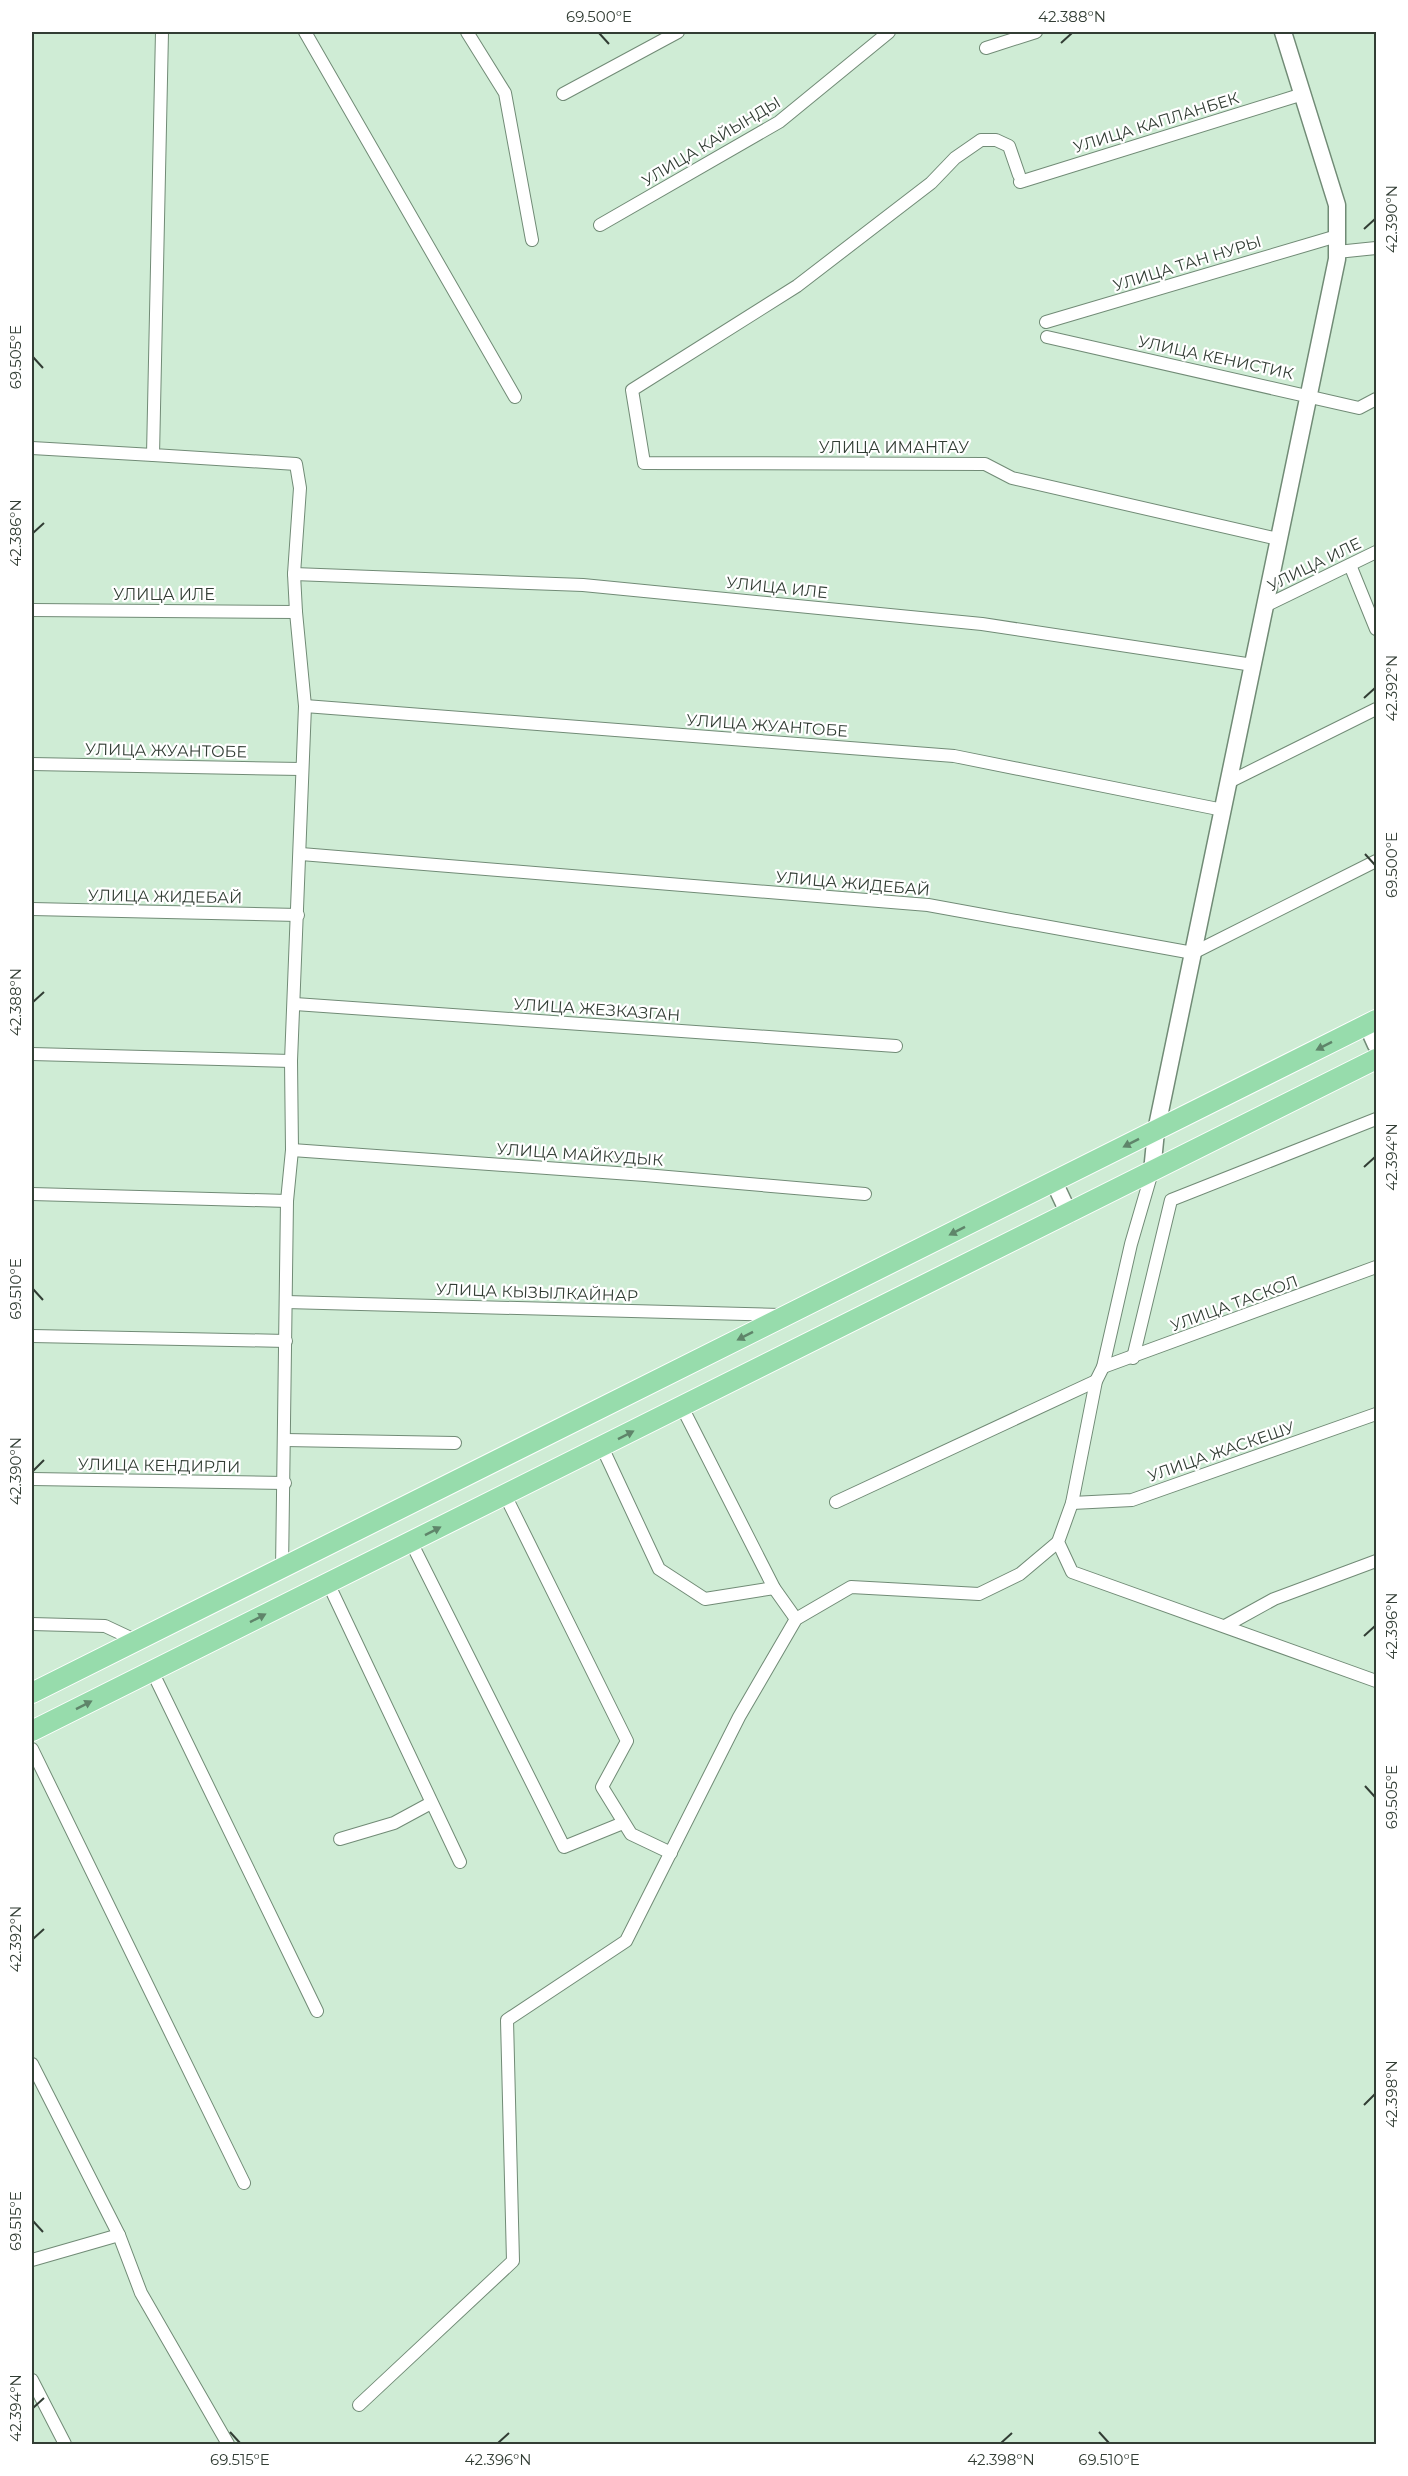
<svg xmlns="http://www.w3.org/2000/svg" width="1408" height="2476" font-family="Montserrat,sans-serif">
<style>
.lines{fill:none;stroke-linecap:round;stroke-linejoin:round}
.street-casing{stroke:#718b76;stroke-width:14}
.secondary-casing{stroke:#718b76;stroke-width:19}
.primary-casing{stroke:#fff;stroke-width:22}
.street{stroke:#fff;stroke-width:12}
.secondary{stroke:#fff;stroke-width:16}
.primary{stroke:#97dcac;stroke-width:20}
.oneway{fill:#5f856a}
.ticks{fill:none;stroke:#323d34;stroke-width:2}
.labels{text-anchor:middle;stroke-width:4.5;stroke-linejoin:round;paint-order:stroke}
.street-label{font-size:16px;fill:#323d34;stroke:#fff}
.neatline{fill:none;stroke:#323d34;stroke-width:2}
.ticks-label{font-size:15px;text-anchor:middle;fill:#323d34}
</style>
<rect width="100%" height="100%" fill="#cfecd5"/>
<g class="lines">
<!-- street casing -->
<g class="street-casing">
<g id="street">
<polyline points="162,32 153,455 296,464 300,488 294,574 296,612 305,706 291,1061 292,1150 287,1201 282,1569"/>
<polyline points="305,32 515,397"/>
<polyline points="467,32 505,93 532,240"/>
<polyline points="986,48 1036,32"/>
<polyline points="563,94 678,32"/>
<polyline points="1019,175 1009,146 996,140 981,140 955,158 931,183 797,286 632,390 644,463 985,464 1012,478 1278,539"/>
<polyline points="1020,182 1303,94"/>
<polyline points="600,225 779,122 889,32"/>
<polyline points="1337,252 1376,248"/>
<polyline points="1046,322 1337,236"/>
<polyline points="1047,337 1359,408 1376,399"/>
<polyline points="32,448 153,455"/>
<polyline points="1350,565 1376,629"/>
<polyline points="294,574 583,585 982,624 1253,665"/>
<polyline points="1265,606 1376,552"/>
<polyline points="32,610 296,612"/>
<polyline points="305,706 954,756 1223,810"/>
<polyline points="32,764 301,769"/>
<polyline points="1229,782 1376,709"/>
<polyline points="301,854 928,905 1193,953 1376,861"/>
<polyline points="32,909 298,915"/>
<polyline points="295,1004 896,1046"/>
<polyline points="32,1054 291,1061"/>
<polyline points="292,1150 645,1175 865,1194"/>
<polyline points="1152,1172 1131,1244 1103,1367 1096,1381 1072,1503 1058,1542 1072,1572 1376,1681"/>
<polyline points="32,1194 287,1201"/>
<polyline points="286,1302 780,1315"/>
<polyline points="32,1336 286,1341"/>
<polyline points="1133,1358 1171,1200 1376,1119"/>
<polyline points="1103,1367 1376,1267"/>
<polyline points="682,1407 774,1588 796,1619"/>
<polyline points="285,1440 455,1443"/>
<polyline points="602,1447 659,1569 705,1599 774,1588"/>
<polyline points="32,1479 285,1483"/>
<polyline points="505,1495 627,1741 602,1787 631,1834 671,1853"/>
<polyline points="836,1502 1096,1381"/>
<polyline points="1072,1503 1132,1500 1376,1414"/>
<polyline points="411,1542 564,1847 623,1823"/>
<polyline points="328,1583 460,1862"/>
<polyline points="32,1624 105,1626 137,1641"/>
<polyline points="1225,1626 1274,1599 1376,1561"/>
<polyline points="152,1671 317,2011"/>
<polyline points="32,1749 244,2183"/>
<polyline points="340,1839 394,1823 431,1803"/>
<polyline points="32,2064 119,2235 141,2293 228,2444"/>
<polyline points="32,2260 119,2235"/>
<polyline points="32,2380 65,2444"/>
<polyline points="359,2405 513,2261 507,2020 626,1941 739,1717 796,1619 851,1587 979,1594 1020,1574 1058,1542"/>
</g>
</g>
<!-- secondary casing -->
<g class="secondary-casing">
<g id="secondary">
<polyline points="1367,1025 1376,1045"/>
<polyline points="1152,1172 1156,1131 1337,259 1337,205 1283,32"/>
<polyline points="1054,1182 1069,1214"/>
</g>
</g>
<!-- primary casing -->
<g class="primary-casing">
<g id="primary">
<polyline points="32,1693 1376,1020"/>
<polyline points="32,1731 1376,1059"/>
</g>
</g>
<!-- street -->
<use href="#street" class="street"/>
<!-- secondary -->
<use href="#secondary" class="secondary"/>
<!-- primary -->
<use href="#primary" class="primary"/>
</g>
<!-- one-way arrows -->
<defs><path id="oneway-solid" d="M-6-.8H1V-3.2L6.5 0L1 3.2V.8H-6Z" transform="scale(1.5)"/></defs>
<g class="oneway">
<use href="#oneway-solid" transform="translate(1324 1046) rotate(153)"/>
<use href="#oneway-solid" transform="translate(1131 1143) rotate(153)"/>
<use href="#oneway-solid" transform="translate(957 1231) rotate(153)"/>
<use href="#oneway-solid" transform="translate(745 1336) rotate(153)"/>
<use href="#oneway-solid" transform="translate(626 1435) rotate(-27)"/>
<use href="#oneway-solid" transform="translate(433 1531) rotate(-27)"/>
<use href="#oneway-solid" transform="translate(258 1618) rotate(-27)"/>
<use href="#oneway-solid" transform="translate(84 1705) rotate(-27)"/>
</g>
<!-- ticks -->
<path class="ticks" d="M599,33L609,44M1061,43L1072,33M1364,229L1375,219M33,357L43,368M33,533L44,523M1364,698L1375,688M1365,854L1375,865M33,1002L44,992M1364,1167L1375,1157M33,1289L43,1300M33,1471L44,1460M1364,1636L1375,1626M1365,1786L1375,1797M33,1939L44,1929M1364,2105L1375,2094M33,2221L43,2232M33,2408L44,2398M230,2432L240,2443M1099,2432L1109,2443M498,2443L509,2433M1001,2443L1012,2433"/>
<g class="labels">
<!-- street labels -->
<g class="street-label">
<text transform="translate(1156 122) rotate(-17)" y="6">УЛИЦА КАПЛАНБЕК</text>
<text transform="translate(711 141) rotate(-31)" y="6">УЛИЦА КАЙЫНДЫ</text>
<text transform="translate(1187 263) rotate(-17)" y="6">УЛИЦА ТАН НУРЫ</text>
<text transform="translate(1216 357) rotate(12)" y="6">УЛИЦА КЕНИСТИК</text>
<text x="894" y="453">УЛИЦА ИМАНТАУ</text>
<text transform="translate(1314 564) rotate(-26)" y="6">УЛИЦА ИЛЕ</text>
<text transform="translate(777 587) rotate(6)" y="6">УЛИЦА ИЛЕ</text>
<text x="164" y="600">УЛИЦА ИЛЕ</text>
<text transform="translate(767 725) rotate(4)" y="6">УЛИЦА ЖУАНТОБЕ</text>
<text transform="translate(166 750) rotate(1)" y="6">УЛИЦА ЖУАНТОБЕ</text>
<text transform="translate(853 883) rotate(5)" y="6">УЛИЦА ЖИДЕБАЙ</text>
<text transform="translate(165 896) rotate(1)" y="6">УЛИЦА ЖИДЕБАЙ</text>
<text transform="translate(597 1009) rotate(4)" y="6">УЛИЦА ЖЕЗКАЗГАН</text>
<text transform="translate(580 1154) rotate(4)" y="6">УЛИЦА МАЙКУДЫК</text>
<text transform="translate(537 1292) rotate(2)" y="6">УЛИЦА КЫЗЫЛКАЙНАР</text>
<text transform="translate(1234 1303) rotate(-20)" y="6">УЛИЦА ТАСКОЛ</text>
<text transform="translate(1221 1451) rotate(-19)" y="6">УЛИЦА ЖАСКЕШУ</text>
<text transform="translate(159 1465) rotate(1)" y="6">УЛИЦА КЕНДИРЛИ</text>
</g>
</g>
<!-- border -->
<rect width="1408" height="2476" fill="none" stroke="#ffffff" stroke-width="66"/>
<rect x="33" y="33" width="1342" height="2410" class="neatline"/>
<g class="ticks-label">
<text x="599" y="22">69.500°E</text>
<text x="1072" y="22">42.388°N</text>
<text transform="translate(1392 219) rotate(-90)" y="5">42.390°N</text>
<text transform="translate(16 357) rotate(-90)" y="5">69.505°E</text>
<text transform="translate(16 533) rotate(-90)" y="5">42.386°N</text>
<text transform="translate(1392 688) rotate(-90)" y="5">42.392°N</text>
<text transform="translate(1392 865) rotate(-90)" y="5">69.500°E</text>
<text transform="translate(16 1002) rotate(-90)" y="5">42.388°N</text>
<text transform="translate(1392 1157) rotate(-90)" y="5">42.394°N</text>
<text transform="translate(16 1289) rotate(-90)" y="5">69.510°E</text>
<text transform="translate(16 1471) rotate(-90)" y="5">42.390°N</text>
<text transform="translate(1392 1626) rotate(-90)" y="5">42.396°N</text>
<text transform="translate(1392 1797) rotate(-90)" y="5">69.505°E</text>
<text transform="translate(16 1939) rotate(-90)" y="5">42.392°N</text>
<text transform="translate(1392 2094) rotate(-90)" y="5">42.398°N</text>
<text transform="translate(16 2221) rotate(-90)" y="5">69.515°E</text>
<text transform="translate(16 2408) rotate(-90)" y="5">42.394°N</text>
<text x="240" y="2465">69.515°E</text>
<text x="498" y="2465">42.396°N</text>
<text x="1001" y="2465">42.398°N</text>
<text x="1109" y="2465">69.510°E</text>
</g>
</svg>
